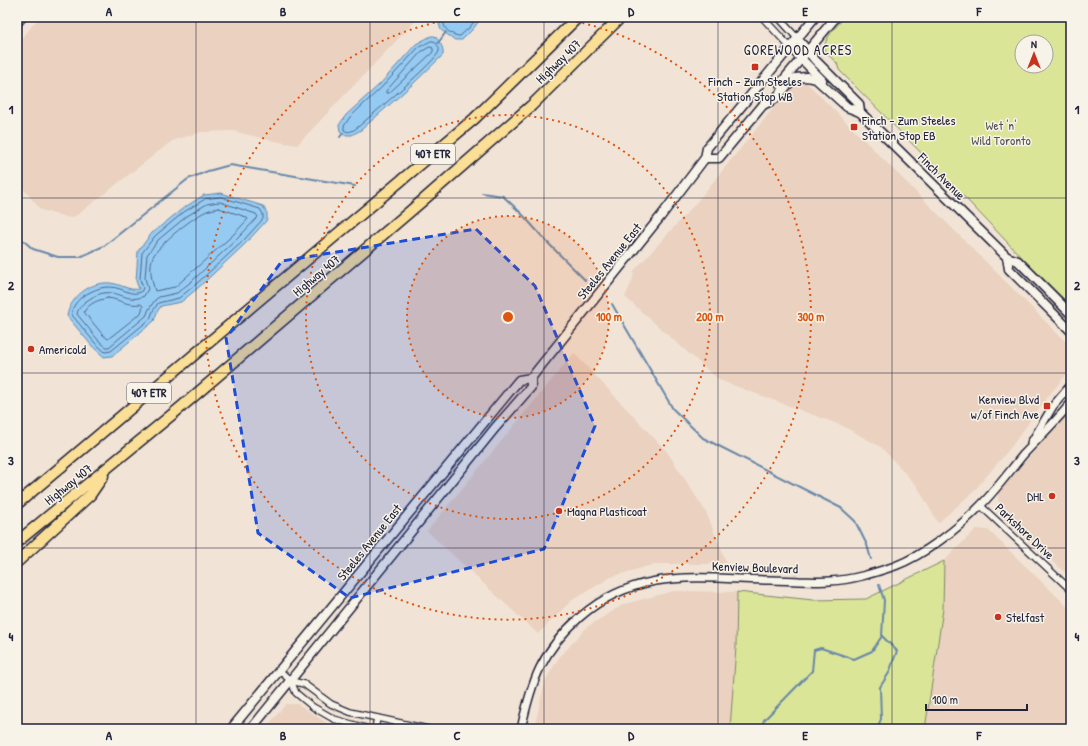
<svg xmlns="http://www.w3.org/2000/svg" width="1088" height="746" font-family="'Patrick Hand',sans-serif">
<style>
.built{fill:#ead1c0}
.green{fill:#dae598;stroke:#7e846a;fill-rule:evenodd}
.water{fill:#95cbf3;stroke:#6787a9}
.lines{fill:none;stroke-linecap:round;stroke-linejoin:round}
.shore{stroke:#506685;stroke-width:1}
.stream{stroke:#6787a9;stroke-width:2}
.minor-casing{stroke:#22223b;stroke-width:8}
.tertiary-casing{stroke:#22223b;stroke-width:10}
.secondary-casing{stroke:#22223b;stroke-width:11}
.motorway-casing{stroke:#22223b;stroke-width:13}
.minor{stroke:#f7f3e8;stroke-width:5.5}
.tertiary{stroke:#f7f3e8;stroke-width:7}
.secondary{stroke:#f7f3e8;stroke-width:8}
.motorway{stroke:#fbdf96;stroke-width:10}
.marked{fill:#1d4ed8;fill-opacity:0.2;stroke:#1d4ed8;stroke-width:3;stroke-dasharray:8 5;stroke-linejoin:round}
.grid{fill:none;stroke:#22223b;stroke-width:1;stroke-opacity:0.55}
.ring{fill:none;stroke:#de560e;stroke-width:2;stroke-dasharray:2 4}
.poi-dot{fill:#c8321e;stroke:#f7f3e8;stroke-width:1.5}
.labels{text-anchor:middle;stroke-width:3;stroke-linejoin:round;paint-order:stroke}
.shield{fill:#f7f3e8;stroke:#62616f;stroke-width:1}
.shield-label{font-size:12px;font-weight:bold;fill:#22223b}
.street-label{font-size:13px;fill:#22223b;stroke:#f7f3e8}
.poi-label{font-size:13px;fill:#22223b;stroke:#f7f3e8;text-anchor:start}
.park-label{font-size:13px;fill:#505352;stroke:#f7f3e8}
.neighbourhood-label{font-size:14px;letter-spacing:1px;fill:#22223b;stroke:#f7f3e8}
.centre{fill:#de560e;stroke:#f7f3e8;stroke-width:2}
.ring-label{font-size:12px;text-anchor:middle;font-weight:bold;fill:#de560e;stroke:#f7f3e8;stroke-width:3;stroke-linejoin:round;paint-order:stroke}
.neatline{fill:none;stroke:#22223b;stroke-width:1.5}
.grid-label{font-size:13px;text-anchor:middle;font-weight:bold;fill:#22223b}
</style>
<rect width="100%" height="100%" fill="#f1e4d6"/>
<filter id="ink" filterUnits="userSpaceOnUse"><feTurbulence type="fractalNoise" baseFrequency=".025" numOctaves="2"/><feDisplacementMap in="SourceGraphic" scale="8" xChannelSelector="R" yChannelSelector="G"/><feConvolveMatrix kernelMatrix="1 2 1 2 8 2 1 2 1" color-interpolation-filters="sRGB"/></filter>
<g filter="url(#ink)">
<!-- built -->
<g class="built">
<polygon points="39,17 419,17 297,145 269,140 234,131 201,132 172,141 77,215 70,218 41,210 17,181 17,45"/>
<polygon points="800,83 808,84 1071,347 1071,369 1046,399 1011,447 974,491 938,523 917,486 881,447 843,426 719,380 625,297 633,279 634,271 696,203 789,89 793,86"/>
<polygon points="574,353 668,453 706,512 727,564 655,564 611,577 571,601 538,634 427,531"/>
<polygon points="1071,409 1071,578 999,514 998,493"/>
<polygon points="976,529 988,530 1071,610 1071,729 925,729 943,609 944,561"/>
<polygon points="674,591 737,592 736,647 730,729 534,729 545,681 558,659 587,627 624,604"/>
<polygon points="286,704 298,704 334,728 337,729 265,729"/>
</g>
<!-- green -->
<g class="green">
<path d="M845,17H1071V306L1024,260L954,186L839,70L837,63L824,51C824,37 836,27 845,17ZM1022,42H1046V66H1022Z"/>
<polygon points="944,561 943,609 925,729 730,729 736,647 737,592 813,600 866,599"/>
</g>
<!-- water -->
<g class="water">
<polygon points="441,17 482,17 473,29 462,40 455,40 441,30 439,24"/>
<path d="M431,36H435C440,43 444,47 443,55L413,84L361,130L352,135H344L340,131L339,125L346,115L380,84L416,44Z"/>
<path d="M221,193L263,206L267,213V220L245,244L198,288L181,302L161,306L157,312L154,321L112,356L104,357L92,346L67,316C70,297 91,281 110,283C121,284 129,291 139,289L136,281L138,251L152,233L182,209L204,195Z"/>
</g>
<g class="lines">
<!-- shore -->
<g class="shore">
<path d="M445,17C444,19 443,22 444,24C444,30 454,36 460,36L470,27L477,17"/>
<path d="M431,41H434C436,44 440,47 439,51C438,60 369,117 358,127C354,130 349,134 344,130V126L350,117L382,87L418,48Z"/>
<polygon points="430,47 433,48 433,52 389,93 386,93 386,91 421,52"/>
<path d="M221,197L260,209L263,214V219L242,242L195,285L179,298L158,303L153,311L150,319L111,351L105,352L95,343L72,315C71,308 77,301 82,297C94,289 106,284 120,289C129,292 132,295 141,292L143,288L140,279L142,253L155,236L184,212L205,199Z"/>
<path d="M220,202L256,214L258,217L238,238L192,281L177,293L159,297L155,300L149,309L146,316L109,347H106L98,340L77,314C78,308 83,303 88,300C115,281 124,306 144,296L148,289L145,278L147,255L158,240L187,216L207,204Z"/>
<path d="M219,208L246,217L248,219L234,234L175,287L155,291C152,281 149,270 152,259C156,246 197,213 210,210C213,209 216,209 219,208Z"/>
<path d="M108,298C122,300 126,306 141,304L143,306L141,313L108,339L103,335L84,312C89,303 98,300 108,298Z"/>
</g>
<!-- stream -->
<g class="stream">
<polyline points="438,43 446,32"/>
<polyline points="340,137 343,133"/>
<polyline points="482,193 503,196 522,214 546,241 585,280"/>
<polyline points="17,235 33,249 58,257 80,257 104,246 188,179 208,171 230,165 355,186"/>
<polyline points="612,304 673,409 703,438 841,508 855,521 867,545 871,559"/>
<polyline points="761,729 764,720 812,671 814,650 821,648 854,659 872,651 882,636 884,600 879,585"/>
<polyline points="877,729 881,719 880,687 889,673 897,651 882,636"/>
</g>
<!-- minor casing -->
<g class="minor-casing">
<g id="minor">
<polyline points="762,17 790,47"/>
<polyline points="778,17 797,38"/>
<polyline points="17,25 24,17"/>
<polyline points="981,506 1071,590"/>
<polyline points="280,671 291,681 304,684 331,704 350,712 428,729"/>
<polyline points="291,681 296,693 313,707 334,719 369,729"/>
<polyline points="375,729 377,718"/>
</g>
</g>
<!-- tertiary casing -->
<g class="tertiary-casing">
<g id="tertiary">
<polyline points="1031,443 1053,406 1071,385"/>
<path d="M521,729C532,680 541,652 580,617C628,575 680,576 739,579C759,580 779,580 799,581C809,581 820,582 830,581C852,580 874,573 895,566C924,555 959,528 980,506C996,490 1009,472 1023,455C1039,438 1056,421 1071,403"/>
</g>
</g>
<!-- secondary casing -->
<g class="secondary-casing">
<g id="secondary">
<polyline points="797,38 815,60 859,104 860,112"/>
<polyline points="790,47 822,80"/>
<polyline points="780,84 836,17"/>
<polyline points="765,104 775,99 792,80 795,78 807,77 816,79 847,107 860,112 1007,257 1018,261 1071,314"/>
<polyline points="705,158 719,158 768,99"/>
<polyline points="1007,257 1009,269 1071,331"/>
<polyline points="231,729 519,380 531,378"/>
<polyline points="251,729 495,428 531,387 531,378 661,216 705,158 707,148 815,17"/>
</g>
</g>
<!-- motorway casing -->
<g class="motorway-casing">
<g id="motorway">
<polyline points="17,504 474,119 578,17"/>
<polyline points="17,542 180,408 421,202 531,106 621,17"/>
<polyline points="17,562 90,495 103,476"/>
</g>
</g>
<!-- minor -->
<use href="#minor" class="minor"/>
<!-- tertiary -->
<use href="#tertiary" class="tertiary"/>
<!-- secondary -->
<use href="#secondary" class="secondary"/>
<!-- motorway -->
<use href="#motorway" class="motorway"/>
</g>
</g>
<!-- marked area -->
<path class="marked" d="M476,229L535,286L595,426L544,549L350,598L258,533L226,338L282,261Z"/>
<!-- grid -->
<path class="grid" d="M196,17V729M370,17V729M544,17V729M718,17V729M892,17V729M17,198H1071M17,373H1071M17,548H1071"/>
<!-- distance rings -->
<circle cx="508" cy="317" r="101" fill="#de560e" fill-opacity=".12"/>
<g class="ring">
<circle cx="508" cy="317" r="101"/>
<circle cx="508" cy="317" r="202"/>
<path d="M553 17A303 303 0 1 1 463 17"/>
</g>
<!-- markers -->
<g class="poi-dot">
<rect x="751" y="63" width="8" height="8" rx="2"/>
<rect x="850" y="123" width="8" height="8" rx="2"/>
<circle cx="31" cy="349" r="4"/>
<rect x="1043" y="402" width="8" height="8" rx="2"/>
<circle cx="1052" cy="496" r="4"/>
<circle cx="559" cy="511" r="4"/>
<circle cx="998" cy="617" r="4"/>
</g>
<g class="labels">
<!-- shield labels -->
<g class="shield">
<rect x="411" y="144" width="44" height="20" rx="3"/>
<rect x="127" y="383" width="44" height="20" rx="3"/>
</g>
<g class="shield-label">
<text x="433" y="158">407 ETR</text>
<text x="149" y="397">407 ETR</text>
</g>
<!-- street labels -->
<g class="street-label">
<text transform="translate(558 61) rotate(-44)" y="5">Highway 407</text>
<text transform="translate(942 176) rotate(45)" y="5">Finch Avenue</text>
<text transform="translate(609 261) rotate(-51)" y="5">Steeles Avenue East</text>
<text transform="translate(316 275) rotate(-40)" y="5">Highway 407</text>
<text transform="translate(68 484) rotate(-39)" y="5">Highway 407</text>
<text transform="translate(1025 531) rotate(43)" y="5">Parkshore Drive</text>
<text transform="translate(369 542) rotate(-51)" y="5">Steeles Avenue East</text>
<text transform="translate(755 567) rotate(2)" y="5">Kenview Boulevard</text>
</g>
<!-- poi labels -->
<g class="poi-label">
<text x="755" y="86" text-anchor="middle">Finch - Zum Steeles<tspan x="755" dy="15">Station Stop WB</tspan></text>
<text x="862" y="125">Finch - Zum Steeles<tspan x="862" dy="15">Station Stop EB</tspan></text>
<text x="39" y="354">Americold</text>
<text x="1039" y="404" text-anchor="end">Kenview Blvd<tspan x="1039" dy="15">w/of Finch Ave</tspan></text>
<text x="1044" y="501" text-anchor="end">DHL</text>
<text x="567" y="516">Magna Plasticoat</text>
<text x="1006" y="622">Stelfast</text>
</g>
<!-- park labels -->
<g class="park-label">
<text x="1001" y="130">Wet 'n'<tspan x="1001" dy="15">Wild Toronto</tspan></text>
</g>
<!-- neighbourhood labels -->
<g class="neighbourhood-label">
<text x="798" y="55">GOREWOOD ACRES</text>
</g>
</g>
<circle cx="508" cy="317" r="6" class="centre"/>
<g class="ring-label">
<text x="609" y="321">100 m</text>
<text x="710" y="321">200 m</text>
<text x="811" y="321">300 m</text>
</g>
<!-- margin -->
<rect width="1088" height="746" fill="none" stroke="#f7f3e8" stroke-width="44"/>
<!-- north arrow -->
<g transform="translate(1034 54)"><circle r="19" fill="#f7f3e8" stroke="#a29fa3"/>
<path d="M0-3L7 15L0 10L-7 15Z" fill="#c8321e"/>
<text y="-6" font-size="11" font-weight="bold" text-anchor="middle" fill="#22223b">N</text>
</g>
<!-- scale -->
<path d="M926 704v6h101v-6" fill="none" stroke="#22223b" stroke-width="2"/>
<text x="932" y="704" font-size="12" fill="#22223b" stroke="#f7f3e8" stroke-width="3" paint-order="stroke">100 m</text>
<rect x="22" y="22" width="1044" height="702" class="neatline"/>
<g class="grid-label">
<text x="109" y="16">A</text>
<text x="283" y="16">B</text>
<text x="457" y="16">C</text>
<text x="631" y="16">D</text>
<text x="805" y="16">E</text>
<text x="979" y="16">F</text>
<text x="11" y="114">1</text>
<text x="1077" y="114">1</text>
<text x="11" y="290">2</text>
<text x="1077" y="290">2</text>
<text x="11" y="465">3</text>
<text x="1077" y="465">3</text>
<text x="11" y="641">4</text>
<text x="1077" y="641">4</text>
<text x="109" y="740">A</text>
<text x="283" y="740">B</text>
<text x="457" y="740">C</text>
<text x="631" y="740">D</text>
<text x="805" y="740">E</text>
<text x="979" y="740">F</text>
</g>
</svg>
